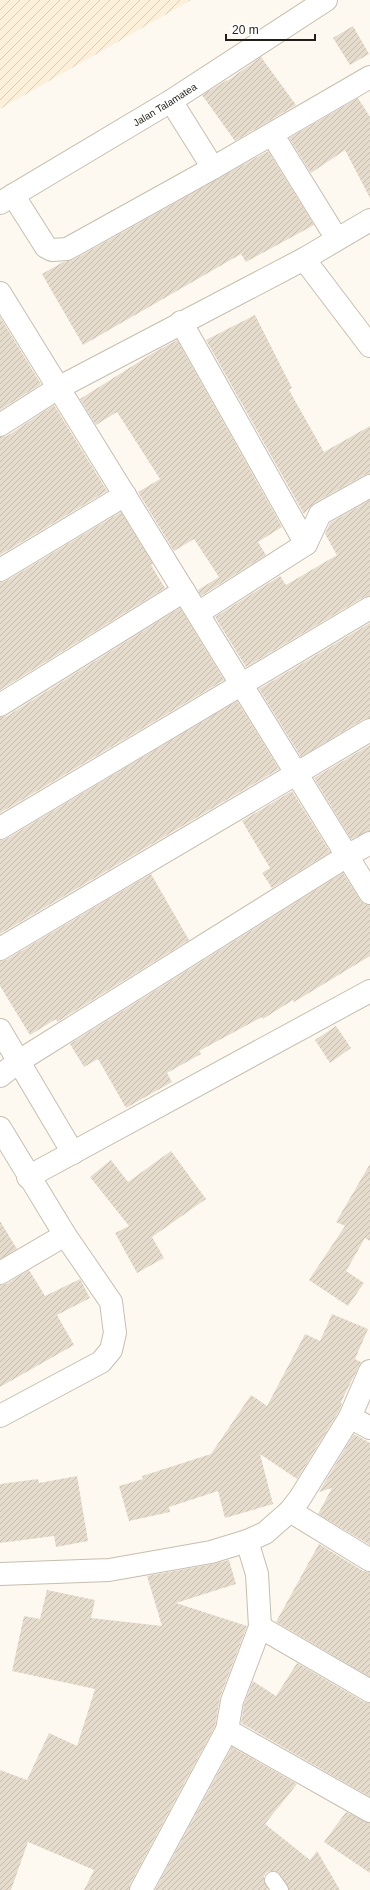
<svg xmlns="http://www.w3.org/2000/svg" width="370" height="1890" font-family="Helvetica,sans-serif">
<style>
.industrial{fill:url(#industrial-furrows)}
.building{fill:url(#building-hatch)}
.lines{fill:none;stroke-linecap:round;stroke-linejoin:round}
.service-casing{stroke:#c6beaf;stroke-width:18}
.minor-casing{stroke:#c6beaf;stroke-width:24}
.service{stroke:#fff;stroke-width:16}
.minor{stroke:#fff;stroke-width:22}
.labels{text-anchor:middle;stroke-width:3.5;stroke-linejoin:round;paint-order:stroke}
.street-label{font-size:10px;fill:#221f19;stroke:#fff}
</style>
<defs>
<pattern id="industrial-furrows" width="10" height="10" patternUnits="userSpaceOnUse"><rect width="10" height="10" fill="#fcf0da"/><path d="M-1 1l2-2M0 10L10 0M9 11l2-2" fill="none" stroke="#d8cdba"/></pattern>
<pattern id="building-hatch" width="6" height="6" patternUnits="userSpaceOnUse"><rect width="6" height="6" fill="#e5dccd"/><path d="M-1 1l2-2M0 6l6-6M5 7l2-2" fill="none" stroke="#c4bcaf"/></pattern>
</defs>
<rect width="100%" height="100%" fill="#fef9f0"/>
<!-- industrial -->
<polygon class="industrial" points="0,0 191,0 0,109"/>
<!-- building -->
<g class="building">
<polygon points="353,26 369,54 350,65 333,38"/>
<polygon points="261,57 296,105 235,141 202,95 227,80 227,81"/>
<polygon points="358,98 370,117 370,198 345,150 311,173 289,138"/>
<polygon points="268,151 314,225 246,262 241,254 83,345 42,274 63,262 73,260"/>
<polygon points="255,315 292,388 289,390 324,452 370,426 370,474 364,475 314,503 304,514 206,340"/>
<polygon points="0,317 41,384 0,410"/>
<polygon points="177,340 282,527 258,542 266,555 201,596 198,590 219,577 194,539 174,551 138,492 160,479 117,412 96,425 80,399 153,353"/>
<polygon points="54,405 107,491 0,555 0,437 7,436"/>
<polygon points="370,500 370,596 364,597 246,667 215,617 280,576 286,585 337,555 325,534 330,523"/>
<polygon points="121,512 153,564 151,565 165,588 0,690 0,582 6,581"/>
<polygon points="180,608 224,680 0,813 0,717 7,716"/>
<polygon points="370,623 370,718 364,719 301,757 259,689"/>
<polygon points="237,701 279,769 0,934 0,840 6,839"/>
<polygon points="370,745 370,831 351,839 314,778"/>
<polygon points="292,791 330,852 272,888 262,873 270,868 242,821"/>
<polygon points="343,873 360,900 364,904 370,905 370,956 294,1002 293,1000 263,1019 262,1017 199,1051 201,1054 167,1073 172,1082 126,1108 98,1059 84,1067 70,1044"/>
<polygon points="151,874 189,940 57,1022 56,1019 30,1035 0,986 0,961 6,960"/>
<polygon points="336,1026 351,1048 330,1063 315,1040"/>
<polygon points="171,1151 206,1199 152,1237 164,1258 137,1273 115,1233 129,1226 90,1177 111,1160 128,1182"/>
<polygon points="370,1164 370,1241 365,1238 346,1271 364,1283 348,1306 309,1280 345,1226 336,1222"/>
<polygon points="0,1221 17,1249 0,1259"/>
<polygon points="29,1270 45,1296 80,1279 90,1298 57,1315 74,1345 0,1387 0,1285 6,1284"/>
<polygon points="332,1314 368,1329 355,1359 361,1362 341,1402 342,1403 339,1411 297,1479 260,1454 273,1504 225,1518 218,1491 169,1507 170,1512 129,1521 119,1486 143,1479 142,1476 211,1454 251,1395 267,1406 305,1334 320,1341"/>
<polygon points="354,1434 370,1443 370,1545 318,1514 332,1488 319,1492"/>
<polygon points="77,1476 88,1541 56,1547 54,1536 0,1543 0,1484 38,1479 39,1483"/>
<polygon points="319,1544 363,1571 370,1572 370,1677 276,1622"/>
<polygon points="229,1560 236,1584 176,1603 247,1626 220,1697 215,1726 130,1884 129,1890 84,1890 94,1870 28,1842 11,1890 0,1890 0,1770 27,1780 49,1733 77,1746 95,1689 12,1671 24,1616 40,1619 47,1590 95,1600 91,1618 162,1626 147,1576 213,1564"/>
<polygon points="297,1663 364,1702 370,1703 370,1797 241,1723 244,1704 253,1681 276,1696"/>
<polygon points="232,1747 297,1784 265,1824 310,1860 317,1851 340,1890 289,1890 281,1875 273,1871 267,1872 264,1876 264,1881 268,1890 155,1890"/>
<polygon points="346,1812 370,1823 370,1873 324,1842"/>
</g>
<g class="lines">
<!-- service casing -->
<g class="service-casing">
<polyline id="service" points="273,1880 280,1890"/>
</g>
<!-- minor casing -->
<g class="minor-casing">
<g id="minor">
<polyline points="171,101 213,168"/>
<polyline points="272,134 337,239"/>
<polyline points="13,195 46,247 52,250 67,249 213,168 370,77"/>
<path id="s1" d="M0,203L171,101L326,0"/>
<polyline points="304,259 370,346"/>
<polyline points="0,293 370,893"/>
<polyline points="181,322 306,544"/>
<polyline points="0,425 58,388 304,259 370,220"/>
<polyline points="0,570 125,495"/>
<polyline points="198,613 306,544 320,514 370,486"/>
<polyline points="0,705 184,591"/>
<polyline points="0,828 370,608"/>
<polyline points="0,949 370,730"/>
<polyline points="0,1030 73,1153"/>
<polyline points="0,1076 19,1061 347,856 370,843"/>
<polyline points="0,1128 65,1235 111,1302 115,1333 111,1350 101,1362 0,1416"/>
<polyline points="28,1177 370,991"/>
<polyline points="0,1273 65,1235"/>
<polyline points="350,1417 370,1428"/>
<polyline points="290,1511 370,1560"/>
<polyline points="0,1574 109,1570 211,1552 247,1541 265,1533 290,1511 300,1498 350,1417 370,1371"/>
<polyline points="260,1627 370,1691"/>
<polyline points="227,1730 370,1811"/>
<polyline points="141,1890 227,1730 232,1701 260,1627 257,1574 247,1541"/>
</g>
</g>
<!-- service -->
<use href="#service" class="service"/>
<!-- minor -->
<use href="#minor" class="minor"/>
</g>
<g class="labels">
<!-- street labels -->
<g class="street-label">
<text dy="4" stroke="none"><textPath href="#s1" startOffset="192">Jalan Talamatea</textPath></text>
</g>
</g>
<!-- scale -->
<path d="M226 34v6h89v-6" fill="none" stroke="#221f19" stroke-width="2"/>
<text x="232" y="34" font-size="12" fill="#221f19" stroke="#ffffff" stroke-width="3" paint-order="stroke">20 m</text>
</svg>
